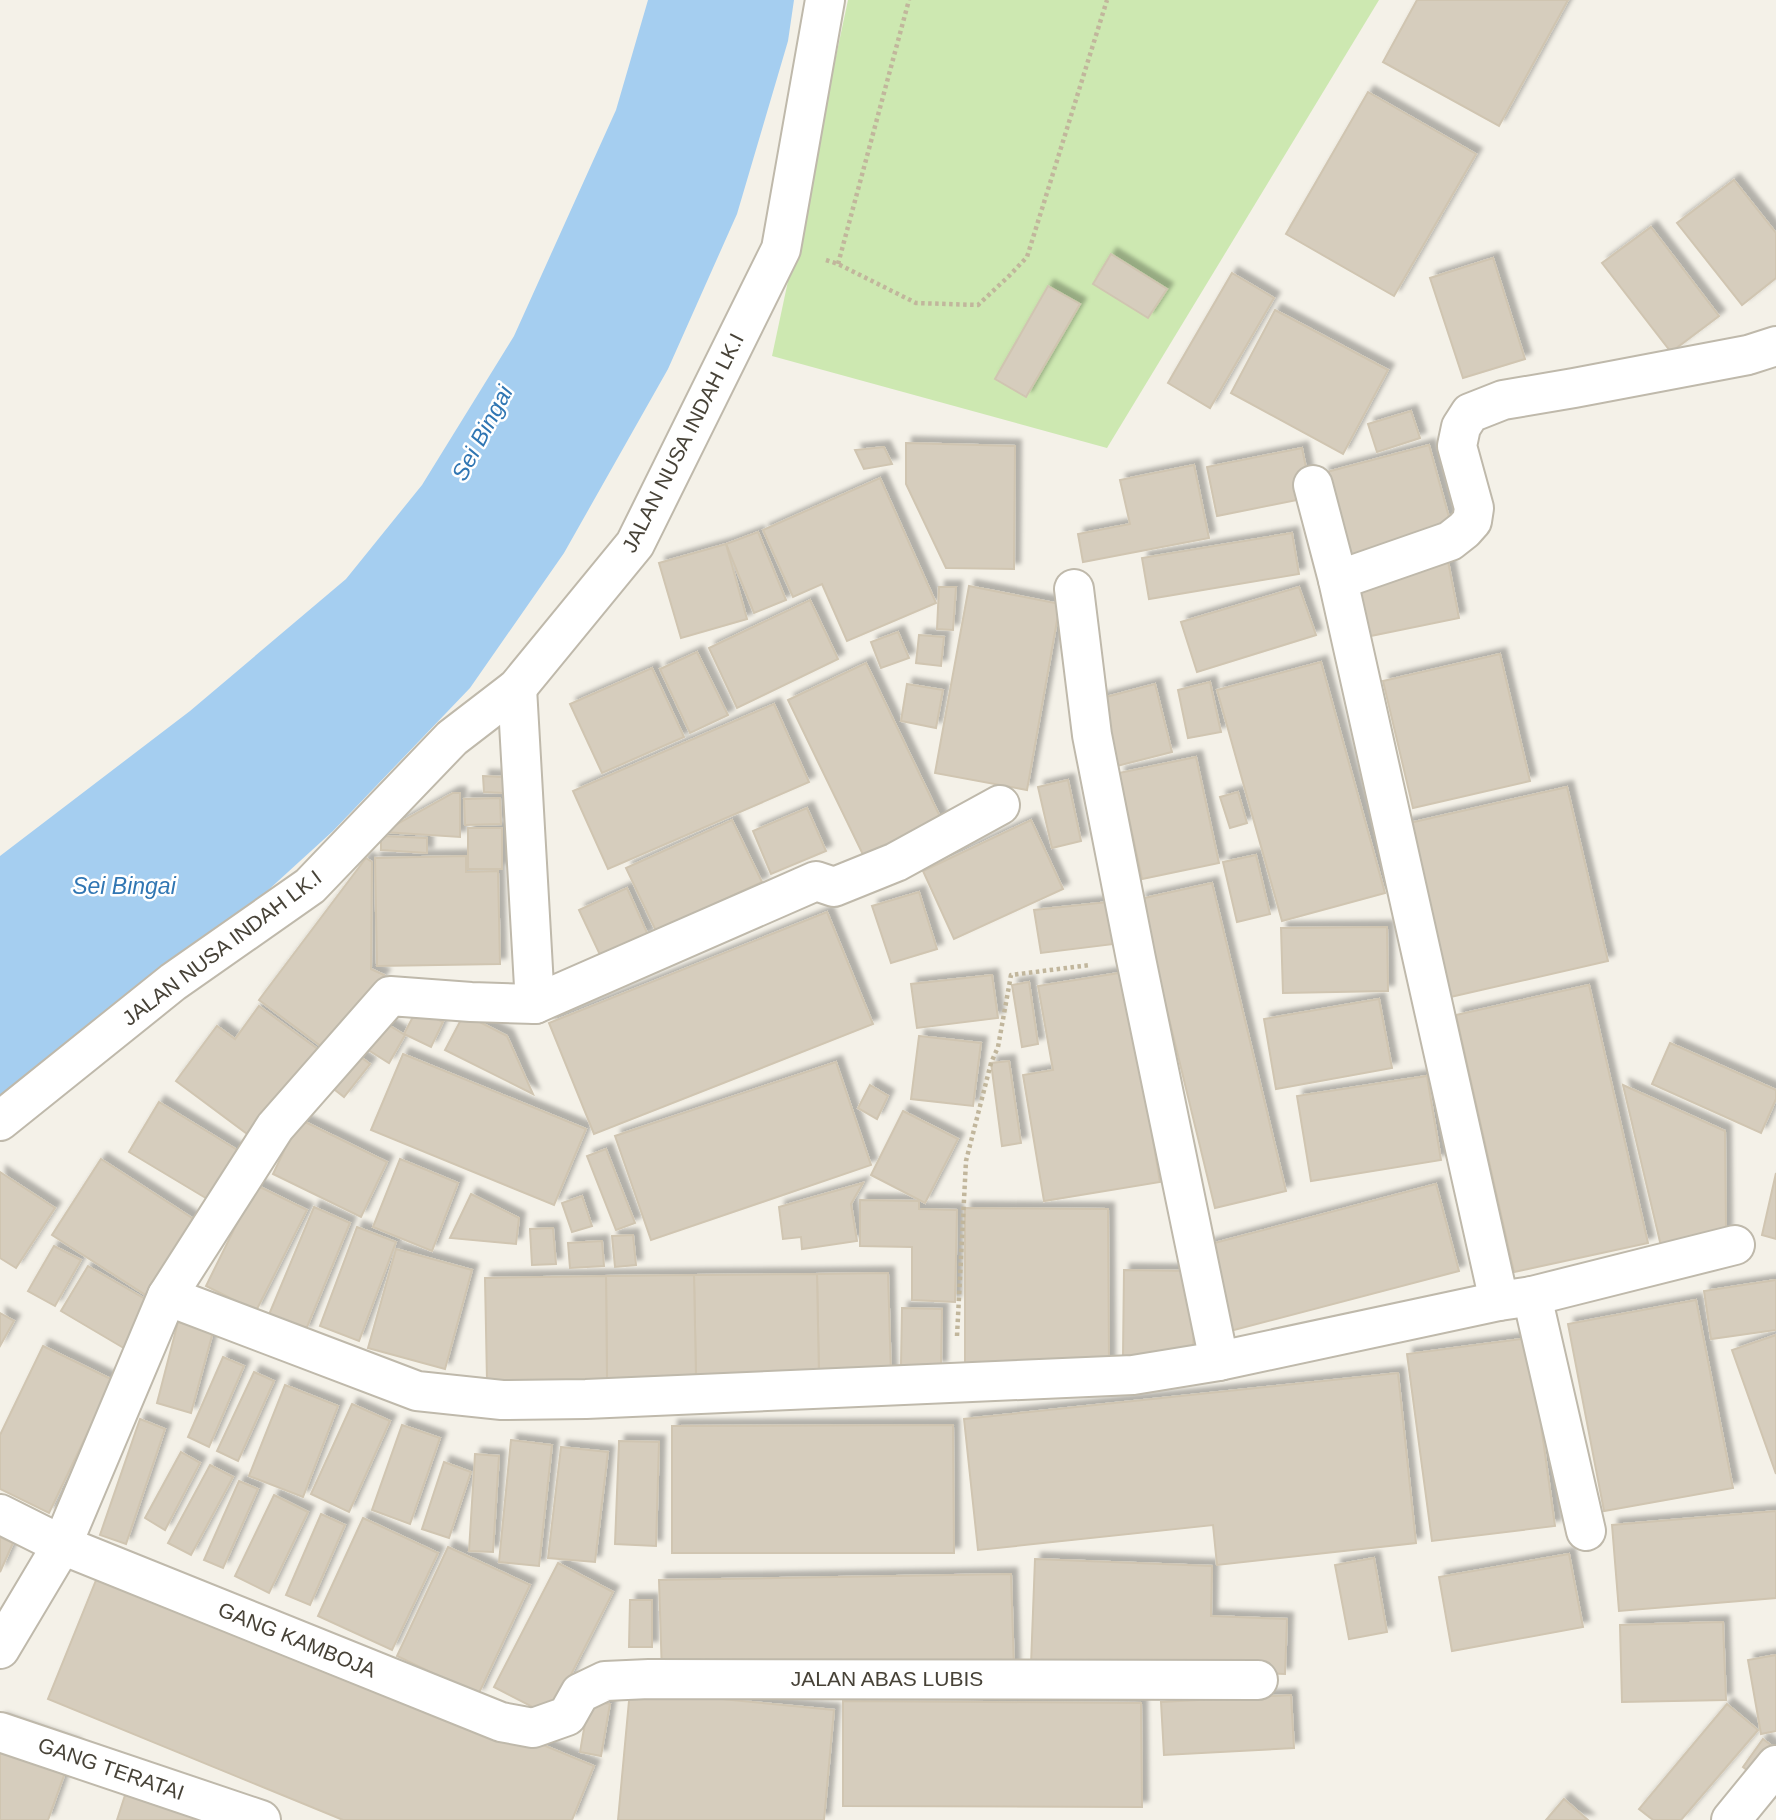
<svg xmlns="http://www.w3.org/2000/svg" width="1776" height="1820" font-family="Helvetica,sans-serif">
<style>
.green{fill:#cde8b1}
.water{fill:#a5cef0}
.building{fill:#d6cdbd;stroke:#d0c5b1;stroke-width:2;filter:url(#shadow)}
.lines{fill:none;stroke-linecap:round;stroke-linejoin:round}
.minor-casing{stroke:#bfb9ab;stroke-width:42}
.path{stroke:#c1b69c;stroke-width:4.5;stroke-dasharray:3.5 3.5;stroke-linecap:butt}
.minor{stroke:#fff;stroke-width:38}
.labels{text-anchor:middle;stroke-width:5;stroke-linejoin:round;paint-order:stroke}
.street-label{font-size:21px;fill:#474237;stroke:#fff}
.water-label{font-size:23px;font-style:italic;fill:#3076b3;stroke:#fff}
</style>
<defs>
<filter id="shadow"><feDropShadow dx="6" dy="-6" stdDeviation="2" flood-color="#0004"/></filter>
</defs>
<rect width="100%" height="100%" fill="#f4f1e8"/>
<!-- green -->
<polygon class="green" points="848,0 1379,0 1107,448 772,356"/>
<!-- water -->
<polygon class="water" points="648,0 794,0 788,41 737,214 668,369 564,553 470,688 333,831 185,966 0,1095 0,856 190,711 346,579 422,485 514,336 616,110"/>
<!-- building -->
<g class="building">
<polygon points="1417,0 1568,0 1499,126 1383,62"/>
<polygon points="1368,92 1476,154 1394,296 1286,234"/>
<polygon points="1734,180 1776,233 1776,278 1742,305 1677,223"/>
<polygon points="1651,227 1719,316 1671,352 1602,263"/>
<polygon points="1111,254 1167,289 1148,318 1093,284"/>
<polygon points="1493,258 1525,359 1463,378 1430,278"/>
<polygon points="1232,273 1274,298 1210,408 1168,383"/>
<polygon points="1048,286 1080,304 1026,397 995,379"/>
<polygon points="1275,310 1388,370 1343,454 1231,393"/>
<polygon points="1411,411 1420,438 1377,452 1368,424"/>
<polygon points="906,443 1015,446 1014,569 946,568 906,484"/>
<polygon points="1429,445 1452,528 1347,556 1323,473"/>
<polygon points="884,447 892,464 864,469 855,450"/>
<polygon points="1302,448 1312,497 1217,516 1207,467"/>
<polygon points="1194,465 1209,538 1083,562 1078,534 1130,524 1120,480"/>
<polygon points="880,478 936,603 847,641 822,584 793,597 763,530"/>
<polygon points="758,532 786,600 754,613 726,544"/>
<polygon points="1292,533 1299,574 1149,599 1142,558"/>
<polygon points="726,544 747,619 681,638 659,563"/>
<polygon points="1448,561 1459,618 1356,639 1344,583"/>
<polygon points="969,586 1060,604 1027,790 935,773"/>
<polygon points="939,587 956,587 953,630 937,629"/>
<polygon points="1299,587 1316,635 1197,672 1181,622"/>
<polygon points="810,600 838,659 737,708 709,648"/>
<polygon points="898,632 909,658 881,668 871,642"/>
<polygon points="919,635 944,637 941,666 916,663"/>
<polygon points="697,652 728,715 690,733 660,669"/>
<polygon points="1500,654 1530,781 1413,808 1383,681"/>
<polygon points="1321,662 1385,893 1282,921 1217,690"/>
<polygon points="866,663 946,829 868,865 788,700"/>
<polygon points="652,668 684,737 602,773 570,704"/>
<polygon points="1210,682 1221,732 1188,738 1178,690"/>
<polygon points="907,684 943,690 936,728 901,721"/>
<polygon points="1155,684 1172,752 1109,768 1091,701"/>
<polygon points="774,704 809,782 608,869 573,791"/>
<polygon points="1196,757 1219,863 1142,879 1119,773"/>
<polygon points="483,776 503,777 503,793 484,792"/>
<polygon points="1068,780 1081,841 1052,848 1038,787"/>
<polygon points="1567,787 1608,961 1446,998 1405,824"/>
<polygon points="1238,792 1247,823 1230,828 1220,797"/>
<polygon points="453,793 460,793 460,837 383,832"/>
<polygon points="500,798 501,824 465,825 464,799"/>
<polygon points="807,808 826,851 771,874 753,831"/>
<polygon points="732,820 762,882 656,931 626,868"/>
<polygon points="1031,820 1063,889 954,939 923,871"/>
<rect x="468" y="828" width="34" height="41"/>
<polygon points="381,836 427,838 427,853 381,850"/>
<polygon points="1256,855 1270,914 1237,922 1223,862"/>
<polygon points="466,856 466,872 498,871 500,964 377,966 375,858"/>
<polygon points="366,858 372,862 371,969 384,975 330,1053 259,1000"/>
<polygon points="1212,883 1286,1191 1215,1208 1140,899"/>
<polygon points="627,888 648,935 601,957 579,910"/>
<polygon points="919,892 937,949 891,963 872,906"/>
<polygon points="1108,902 1114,944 1041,953 1034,910"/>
<polygon points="827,912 873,1024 594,1134 549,1023"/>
<polygon points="1387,927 1388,991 1283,993 1281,928"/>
<polygon points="1125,972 1160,1182 1044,1201 1023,1075 1053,1070 1038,986"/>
<polygon points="992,975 998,1018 917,1028 911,984"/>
<polygon points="1029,982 1038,1044 1022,1047 1012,985"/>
<polygon points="1589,985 1648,1243 1514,1272 1456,1015"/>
<polygon points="1379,999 1392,1068 1276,1089 1264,1019"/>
<polygon points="259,1006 319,1050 254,1139 176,1081 217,1026 235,1039"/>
<polygon points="417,1009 443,1022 431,1047 404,1034"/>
<polygon points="464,1014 507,1036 533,1094 445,1050"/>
<polygon points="382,1021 405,1035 389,1063 365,1048"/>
<polygon points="919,1036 981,1043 973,1106 911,1099"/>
<polygon points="1670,1043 1776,1090 1776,1099 1761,1133 1652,1084"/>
<polygon points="350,1049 370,1064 344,1097 325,1082"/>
<polygon points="403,1054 586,1129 554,1205 371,1130"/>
<polygon points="1009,1061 1021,1143 1002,1146 991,1063"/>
<polygon points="836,1062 871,1165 651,1240 615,1136"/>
<polygon points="1427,1076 1441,1160 1311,1181 1297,1096"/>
<polygon points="870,1085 888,1096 877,1119 858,1108"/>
<polygon points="1623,1085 1725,1131 1726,1234 1661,1246"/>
<polygon points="159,1102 239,1151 209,1200 129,1152"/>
<polygon points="903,1111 958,1139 925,1203 871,1175"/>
<polygon points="299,1119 387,1162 361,1217 273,1174"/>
<polygon points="606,1149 635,1223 616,1230 587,1156"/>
<polygon points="101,1159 206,1227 158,1303 52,1235"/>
<polygon points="400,1159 458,1183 432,1251 373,1227"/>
<polygon points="0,1172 55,1208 16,1268 0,1258"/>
<polygon points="1776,1173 1776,1239 1762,1235"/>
<polygon points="863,1183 851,1204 857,1241 802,1249 801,1237 783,1239 779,1207"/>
<polygon points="1436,1184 1459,1271 1230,1331 1207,1245"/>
<polygon points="256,1185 307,1210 256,1311 206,1286"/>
<polygon points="471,1194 519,1218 516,1244 450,1238"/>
<polygon points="582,1196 592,1226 572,1232 562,1203"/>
<polygon points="860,1200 919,1201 919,1209 957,1210 955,1302 912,1300 912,1247 860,1246"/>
<polygon points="314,1207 350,1223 305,1332 268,1317"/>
<polygon points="965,1208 1108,1209 1109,1364 965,1364"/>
<polygon points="357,1227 396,1242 359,1341 320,1326"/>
<polygon points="553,1228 556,1264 532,1265 530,1229"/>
<polygon points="633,1235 636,1265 615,1267 612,1236"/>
<polygon points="602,1241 604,1266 570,1268 568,1243"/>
<polygon points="54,1246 81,1260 55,1306 28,1291"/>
<polygon points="396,1249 472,1270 445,1369 368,1348"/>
<polygon points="88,1266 154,1304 127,1350 61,1311"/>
<polygon points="1124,1270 1195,1271 1193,1358 1123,1357"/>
<polygon points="888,1273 891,1376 819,1377 817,1274"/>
<polygon points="817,1274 819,1377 696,1378 694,1275"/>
<polygon points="694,1275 696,1378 607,1380 606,1276"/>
<polygon points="606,1276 607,1380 487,1381 485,1278"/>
<polygon points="1776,1280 1776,1330 1711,1339 1704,1291"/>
<polygon points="1696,1300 1733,1488 1604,1511 1568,1324"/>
<polygon points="902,1308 942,1309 941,1367 901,1366"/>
<polygon points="0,1313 14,1321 0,1346"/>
<polygon points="178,1322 213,1332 191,1413 157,1403"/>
<polygon points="1776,1335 1776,1474 1732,1350"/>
<polygon points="1529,1338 1555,1526 1432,1541 1407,1354"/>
<polygon points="43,1346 113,1380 49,1513 0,1489 0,1435"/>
<polygon points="223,1357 244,1366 209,1447 188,1437"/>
<polygon points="254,1372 274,1381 238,1461 217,1451"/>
<polygon points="1398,1373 1416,1543 1217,1565 1213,1525 978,1550 964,1419"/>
<polygon points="285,1385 338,1406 303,1497 249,1476"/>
<polygon points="352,1404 390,1421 349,1512 311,1494"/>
<polygon points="140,1419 165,1429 126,1544 100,1535"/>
<polygon points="402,1425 440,1438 410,1524 372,1510"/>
<polygon points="953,1425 954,1553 672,1553 672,1426"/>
<polygon points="511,1440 552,1445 539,1566 499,1562"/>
<polygon points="619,1441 659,1442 656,1546 615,1544"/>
<polygon points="561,1447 608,1452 595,1562 548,1558"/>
<polygon points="181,1452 200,1463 165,1530 145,1518"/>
<polygon points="475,1454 499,1456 493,1552 469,1551"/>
<polygon points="444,1462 471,1472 449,1538 422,1529"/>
<polygon points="210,1465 233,1477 191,1555 168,1543"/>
<polygon points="239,1481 258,1489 223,1568 204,1560"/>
<polygon points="274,1495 308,1512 269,1593 235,1576"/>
<polygon points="1776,1511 1776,1598 1619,1611 1612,1525"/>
<polygon points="321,1514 345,1525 310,1605 286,1595"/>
<polygon points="363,1518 438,1553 392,1650 318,1616"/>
<polygon points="0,1537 13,1543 0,1572"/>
<polygon points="448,1547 530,1585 478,1695 397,1656"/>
<polygon points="1569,1554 1583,1627 1452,1651 1439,1577"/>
<polygon points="1374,1558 1387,1632 1349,1639 1335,1565"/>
<polygon points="1035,1559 1212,1566 1211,1616 1287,1619 1285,1674 1031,1665"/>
<polygon points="103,1563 594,1766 572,1820 343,1820 48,1699"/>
<polygon points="558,1563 613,1592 550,1716 494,1687"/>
<polygon points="1011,1574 1014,1669 662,1675 659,1580"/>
<polygon points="630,1600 652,1600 652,1647 629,1647"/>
<polygon points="1723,1622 1726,1700 1622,1702 1620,1625"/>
<polygon points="1776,1655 1776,1731 1761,1734 1748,1660"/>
<polygon points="630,1690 834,1710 824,1820 618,1820"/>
<polygon points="1291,1695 1294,1748 1164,1755 1161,1702"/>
<polygon points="589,1700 610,1704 601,1756 580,1752"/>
<polygon points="843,1701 1141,1703 1142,1807 843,1806"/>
<polygon points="1727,1704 1758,1730 1681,1820 1653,1820 1639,1809"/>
<polygon points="0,1719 75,1745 48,1820 0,1820"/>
<polygon points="1763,1739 1776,1749 1756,1777 1743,1767"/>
<polygon points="128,1786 221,1820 117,1820"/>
<polygon points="1564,1799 1588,1820 1546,1820"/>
</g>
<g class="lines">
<!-- minor casing -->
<g class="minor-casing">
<g id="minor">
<polyline points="1313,485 1338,580 1499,1301"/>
<polyline points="1338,580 1450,541 1464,530 1472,521 1474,508 1457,446 1461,427 1470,413 1503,400 1574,388 1748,355 1776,346"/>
<polyline points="1074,589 1092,735 1136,959 1219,1361"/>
<polyline points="517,688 535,1004"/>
<polyline points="0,1121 173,982 310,886 452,738 517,688 635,544 781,249 825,0"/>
<polyline points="167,1296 417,1391 502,1400 586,1399 1133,1375 1219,1361 1499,1301 1532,1296 1586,1531"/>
<polyline points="1532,1296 1735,1245"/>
<polyline points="0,1514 62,1545 501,1722 533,1728 567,1716 580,1693 605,1681 649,1679 1258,1680"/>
<polyline points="0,1649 62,1545 167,1296 275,1127 390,996 471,1002 535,1004 816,881 834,887 896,862 1000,805"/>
<polyline points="0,1732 261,1820"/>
<polyline points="1731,1820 1776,1765"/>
</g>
</g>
<!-- path -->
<g class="path">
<polyline points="826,260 838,264 916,303 978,305 1009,276 1027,257 1107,0"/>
<polyline points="838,264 909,0"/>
<polyline points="957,1336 966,1161 991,1063 998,1047 1011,975 1090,965"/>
</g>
<!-- minor -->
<use href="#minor" class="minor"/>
</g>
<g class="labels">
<!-- street labels -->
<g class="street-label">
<text transform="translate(683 443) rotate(-63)" y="7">JALAN NUSA INDAH LK.I</text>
<text transform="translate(222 948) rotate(-37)" y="7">JALAN NUSA INDAH LK.I</text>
<text transform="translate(297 1640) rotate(22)" y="7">GANG KAMBOJA</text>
<text x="887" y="1686">JALAN ABAS LUBIS</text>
<text transform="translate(111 1769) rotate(19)" y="7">GANG TERATAI</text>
</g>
<!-- water labels -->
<g class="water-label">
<text transform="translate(482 433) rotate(-62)" y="8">Sei Bingai</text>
<text x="124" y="894">Sei Bingai</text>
</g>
</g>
</svg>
